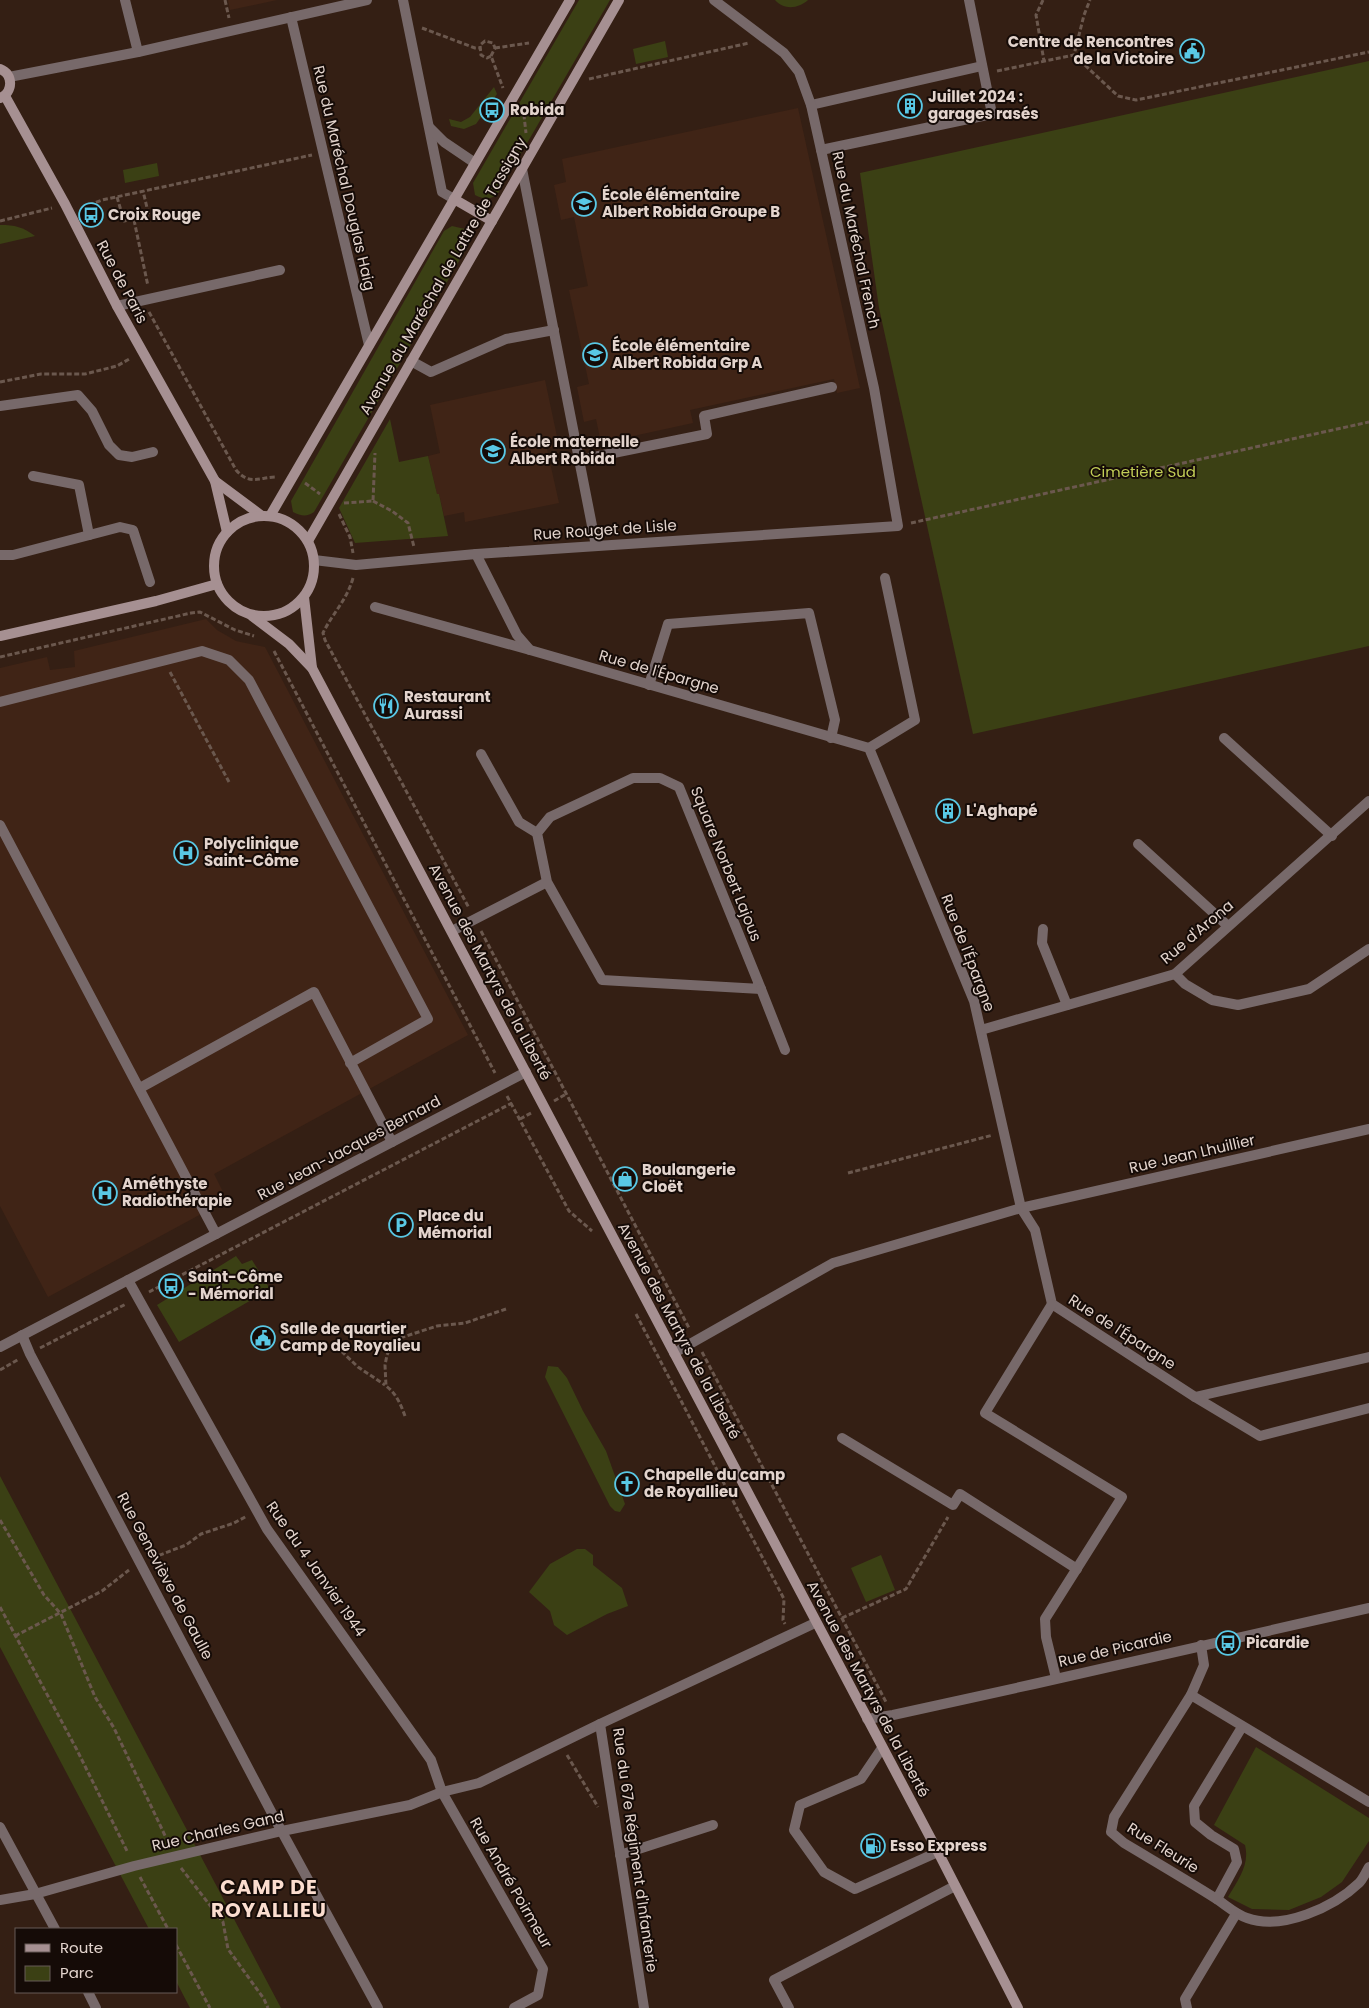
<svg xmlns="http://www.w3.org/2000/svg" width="1369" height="2008" font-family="Poppins,sans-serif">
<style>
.built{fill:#402416}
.green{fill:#3b4014}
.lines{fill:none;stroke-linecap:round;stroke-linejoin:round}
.path{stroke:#6b584e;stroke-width:3;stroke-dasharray:5 2.5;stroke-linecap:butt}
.lane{stroke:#77696a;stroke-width:10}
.street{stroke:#77696a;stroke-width:10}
.secondary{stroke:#a69092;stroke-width:10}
.labels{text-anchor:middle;stroke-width:4;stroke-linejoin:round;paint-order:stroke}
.poi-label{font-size:15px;font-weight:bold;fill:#e3d4cd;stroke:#150b07;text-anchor:start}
.street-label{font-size:15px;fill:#e3d4cd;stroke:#150b07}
.park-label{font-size:15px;fill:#c1cd56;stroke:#150b07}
.district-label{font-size:20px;font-weight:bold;letter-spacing:1px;fill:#fbddcf;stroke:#150b07}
</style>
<rect width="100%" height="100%" fill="#341f14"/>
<!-- built -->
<g class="built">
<polygon points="228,0 277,0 230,10"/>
<polygon points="798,108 860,388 837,393 834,379 690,410 693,423 601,443 596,419 584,422 577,387 589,384 569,290 588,286 574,217 561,220 554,185 566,182 562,159"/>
<polygon points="545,380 559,446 547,449 559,503 465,522 464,512 444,516 439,494 437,494 428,456 440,453 430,405"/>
<polygon points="206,619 217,630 236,641 265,647 468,1035 214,1174 227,1200 48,1297 0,1206 0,668 47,657 50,670 75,667 74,651"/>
</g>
<!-- green -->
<g class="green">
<path d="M579,0H610L497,195C489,200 483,199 475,195L473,183Z"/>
<path d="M775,0H808C798,9 784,10 775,0Z"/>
<polygon points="665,41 668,57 636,64 633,49"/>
<polygon points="1369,61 1369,646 973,734 879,308 860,173"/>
<polygon points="494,87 497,94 476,124 464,129 451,126 449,119 461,122 470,117"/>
<polygon points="157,163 159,176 125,183 123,170"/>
<path d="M0,225C15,225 23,227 35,236L0,244Z"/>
<path d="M452,226L465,229L469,236V244L314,512C307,517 301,516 293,512L291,501L444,231Z"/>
<polygon points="390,419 399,462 428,456 437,494 439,494 448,536 355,543 339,508"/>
<polygon points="236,1256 242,1264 252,1260 270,1289 179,1342 157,1305"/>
<polygon points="548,1366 558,1367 567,1378 583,1411 606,1451 625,1504 620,1512 615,1511 610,1506 545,1377"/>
<polygon points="0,1476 281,2008 190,2008 176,1981 176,1929 149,1929 0,1647"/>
<polygon points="577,1549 585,1549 593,1555 593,1565 622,1588 628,1606 607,1614 567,1635 554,1625 550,1611 529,1592 550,1564"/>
<polygon points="881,1555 895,1590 866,1602 851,1568"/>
<path d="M1256,1747L1369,1818V1841L1342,1882L1321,1897L1289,1910L1252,1909L1228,1897C1238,1880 1250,1865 1245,1845L1214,1825Z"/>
</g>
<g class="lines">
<!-- path -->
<g class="path">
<polyline points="225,0 229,18"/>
<polyline points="1043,0 1036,15 1044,61"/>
<polyline points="422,28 475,48 480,48"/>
<polyline points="495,48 529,43"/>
<polyline points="1074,55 1118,96 1136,100 1369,52"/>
<polyline points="491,56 495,48 493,43 485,41 480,45 481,55 487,58 491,56 503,88"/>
<polyline points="997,71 1074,55 1084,15 1090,0"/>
<polyline points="589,79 749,43"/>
<polyline points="523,107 526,133"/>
<polyline points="117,197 124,221 149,216 143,191"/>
<polyline points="82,208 102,200 312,155"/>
<polyline points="134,220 148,286"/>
<polyline points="0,221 52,208"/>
<path d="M149,312L236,470C250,486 259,477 277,477"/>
<polyline points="0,382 41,374 85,374 117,366 131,358"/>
<polyline points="305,483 320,494"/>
<polyline points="373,501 392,511 408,523 414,547"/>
<polyline points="344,503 373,501 375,453"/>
<polyline points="339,514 350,537 353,553"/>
<polyline points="911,523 1369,422"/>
<path d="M353,578C347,600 332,614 323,633L325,640L469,908"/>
<polyline points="274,651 495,1073"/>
<polyline points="0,657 191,613 200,612 235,630 254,636"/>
<polyline points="170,672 229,782"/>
<polyline points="481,931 689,1328"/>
<polyline points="507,1096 569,1211 592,1231"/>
<polyline points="554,1101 566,1094"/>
<polyline points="520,1119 533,1112"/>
<polyline points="848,1173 993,1135"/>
<polyline points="149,1292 512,1103"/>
<polyline points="636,1314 784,1599 783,1620 785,1624"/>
<polyline points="336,1346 358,1367 385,1385"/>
<polyline points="40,1348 126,1304"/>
<polyline points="702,1352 886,1702"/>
<polyline points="0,1370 19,1359"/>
<path d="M405,1416C401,1405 396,1393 386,1386L385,1365L387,1355L392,1344L397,1339L437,1326L465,1323L506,1309"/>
<polyline points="0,1520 44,1595 61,1614 95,1697 114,1728 169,1844"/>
<polyline points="152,1558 186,1545 201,1534 234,1523 247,1516"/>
<polyline points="0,1607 77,1750 128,1853"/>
<polyline points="842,1618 906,1589 948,1517"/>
<polyline points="15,1636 102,1591 129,1570"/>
<polyline points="567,1755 598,1807"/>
<polyline points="181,1868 223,1922 228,1949 264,1999 268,2008"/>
<polyline points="140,1877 168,1929"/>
<polyline points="176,1945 210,2008"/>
</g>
<!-- lane -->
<g class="lane">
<polyline points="811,105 982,66"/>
<polyline points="821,150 992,114 969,0"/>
<polyline points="522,169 596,546"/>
<polyline points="411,361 431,372 506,339 554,330"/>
<polyline points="0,406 78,395 92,411 109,445 119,455 132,457 153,452"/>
<polyline points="579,460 707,434 704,416 832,387"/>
<polyline points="33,476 79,485 89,535"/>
<polyline points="0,555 13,555 120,527 133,530 150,582"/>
<polyline points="375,607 530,650"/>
<polyline points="649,685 668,624 809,613 835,720 831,738"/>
<polyline points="0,702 202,651 229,660 249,680 428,1019 350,1063"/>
<polyline points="1224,738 1332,836"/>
<polyline points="869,748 915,720 885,578"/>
<polyline points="0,825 216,1234"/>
<polyline points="1138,844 1228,926"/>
<polyline points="1175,974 1185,984 1212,1000 1238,1005 1309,989 1369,949"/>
<polyline points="140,1088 314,992 392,1142"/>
<polyline points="1195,1397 1369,1357"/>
<polyline points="842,1438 953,1505 960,1494 1077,1569"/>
<polyline points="882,1748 861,1779 800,1805 794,1830 824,1872 855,1889 938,1852"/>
<polyline points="620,1855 713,1825"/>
<polyline points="789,2008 774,1980 955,1886"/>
</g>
<!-- street -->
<g class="street">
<polyline points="125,0 138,52"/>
<polyline points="403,0 442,192 454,199"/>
<polyline points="291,17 369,345"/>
<polyline points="9,77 138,52 367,0"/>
<polyline points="430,128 444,142 475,163"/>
<polyline points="117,306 280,270"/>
<polyline points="476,554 517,635 530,650 869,748 974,1001 1021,1208 1035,1230 1052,1304 1195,1397 1260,1436 1369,1408"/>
<polyline points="314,560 356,565 476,554 898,526 874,388 811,105 799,72 784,53 714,0"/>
<polyline points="481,754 519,822 537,833"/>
<polyline points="1043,929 1042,943 1067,1005"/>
<polyline points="452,931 547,882 602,980 761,989 679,787 660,778 633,778 550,817 537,833 547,882"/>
<polyline points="761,989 785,1050"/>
<polyline points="981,1030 1175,974 1369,801"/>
<polyline points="128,1280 267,1529 431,1760 442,1792 543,1969 538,1995 514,2008"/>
<polyline points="1052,1304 985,1413 1122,1497 1045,1619 1046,1637 1056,1678"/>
<polyline points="22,1335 30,1354 275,1819 378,2008"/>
<polyline points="0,1347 526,1072"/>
<polyline points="674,1353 833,1263 1021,1208 1369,1129"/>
<path d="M1201,1645L1204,1665L1191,1695L1114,1817L1111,1832L1124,1843C1154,1861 1185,1879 1215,1898C1226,1905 1235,1914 1247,1918C1282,1931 1334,1907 1359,1883C1363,1879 1366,1872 1369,1867"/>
<polyline points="1191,1695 1369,1802"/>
<polyline points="867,1719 893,1715 1034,1684 1369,1608"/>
<polyline points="0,1827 55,1929"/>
<polyline points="1217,1899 1237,1862 1234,1849 1211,1835 1195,1822 1194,1806 1242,1727"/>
<polyline points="0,1900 35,1894 134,1866 282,1831 410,1805 442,1792 479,1783 600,1724"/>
<polyline points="88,1992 96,2008"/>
<polyline points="644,2008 600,1724 815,1623"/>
<polyline points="1187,2008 1185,1999 1236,1914"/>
</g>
<!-- secondary -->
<g class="secondary">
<path d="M0,69C14,74 13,93 0,98"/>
<polyline points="5,96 65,204 117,306 215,481 227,532"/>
<polyline points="454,199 492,221"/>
<polyline points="215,481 262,516"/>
<circle cx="264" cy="566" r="50"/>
<polyline points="270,516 570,0"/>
<polyline points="308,541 619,0"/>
<polyline points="304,597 312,668"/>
<polyline points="252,616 289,644 312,668 938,1852 1018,2008"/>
<polyline points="0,636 156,601 217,584"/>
</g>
</g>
<!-- icons -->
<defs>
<g id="civic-ring" transform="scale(1.25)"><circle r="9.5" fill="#150b07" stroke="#59c8e5" stroke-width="1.5"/><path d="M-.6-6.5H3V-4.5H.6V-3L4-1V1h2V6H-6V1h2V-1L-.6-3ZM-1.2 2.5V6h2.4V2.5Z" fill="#59c8e5"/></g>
<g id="building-ring" transform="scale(1.25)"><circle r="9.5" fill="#150b07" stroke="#59c8e5" stroke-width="1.5"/><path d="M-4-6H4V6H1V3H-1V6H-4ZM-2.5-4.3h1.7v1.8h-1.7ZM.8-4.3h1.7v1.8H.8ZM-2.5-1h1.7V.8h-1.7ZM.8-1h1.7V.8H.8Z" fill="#59c8e5"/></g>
<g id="bus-ring" transform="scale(1.25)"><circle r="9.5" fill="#150b07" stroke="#59c8e5" stroke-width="1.5"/><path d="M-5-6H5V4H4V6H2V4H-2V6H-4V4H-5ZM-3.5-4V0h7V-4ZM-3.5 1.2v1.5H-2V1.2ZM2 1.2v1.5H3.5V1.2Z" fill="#59c8e5"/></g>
<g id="school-ring" transform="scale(1.25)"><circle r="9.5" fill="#150b07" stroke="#59c8e5" stroke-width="1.5"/><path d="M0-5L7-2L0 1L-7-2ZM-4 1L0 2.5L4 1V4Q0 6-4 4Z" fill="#59c8e5"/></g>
<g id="restaurant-ring" transform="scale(1.25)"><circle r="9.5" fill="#150b07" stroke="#59c8e5" stroke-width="1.5"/><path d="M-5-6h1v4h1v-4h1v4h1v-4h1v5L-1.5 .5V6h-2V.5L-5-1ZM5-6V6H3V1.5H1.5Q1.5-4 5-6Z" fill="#59c8e5"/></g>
<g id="hospital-ring" transform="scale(1.25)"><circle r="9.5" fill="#150b07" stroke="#59c8e5" stroke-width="1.5"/><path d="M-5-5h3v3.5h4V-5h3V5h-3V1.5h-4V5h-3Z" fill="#59c8e5"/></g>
<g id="shop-ring" transform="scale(1.25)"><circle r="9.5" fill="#150b07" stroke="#59c8e5" stroke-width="1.5"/><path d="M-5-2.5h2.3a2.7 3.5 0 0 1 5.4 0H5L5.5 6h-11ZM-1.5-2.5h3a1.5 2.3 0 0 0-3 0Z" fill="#59c8e5"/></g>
<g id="parking-ring" transform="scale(1.25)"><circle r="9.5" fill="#150b07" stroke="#59c8e5" stroke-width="1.5"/><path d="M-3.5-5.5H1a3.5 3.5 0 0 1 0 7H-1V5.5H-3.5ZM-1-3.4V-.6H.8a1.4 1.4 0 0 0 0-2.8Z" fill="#59c8e5"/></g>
<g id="church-ring" transform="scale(1.25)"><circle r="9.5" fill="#150b07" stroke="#59c8e5" stroke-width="1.5"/><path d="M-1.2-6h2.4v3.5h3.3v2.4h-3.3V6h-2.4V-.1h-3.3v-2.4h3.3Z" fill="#59c8e5"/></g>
<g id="fuel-ring" transform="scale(1.25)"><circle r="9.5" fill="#150b07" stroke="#59c8e5" stroke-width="1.5"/><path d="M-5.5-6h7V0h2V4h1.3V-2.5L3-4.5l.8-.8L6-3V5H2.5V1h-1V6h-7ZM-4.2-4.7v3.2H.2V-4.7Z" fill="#59c8e5"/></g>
</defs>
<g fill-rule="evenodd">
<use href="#civic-ring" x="1192" y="51"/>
<use href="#building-ring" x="910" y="106"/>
<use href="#bus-ring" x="492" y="110"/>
<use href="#school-ring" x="584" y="204"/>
<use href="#bus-ring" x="91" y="215"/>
<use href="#school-ring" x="595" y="355"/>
<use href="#school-ring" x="493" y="451"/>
<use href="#restaurant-ring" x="386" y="706"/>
<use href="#building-ring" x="948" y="811"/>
<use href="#hospital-ring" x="186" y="853"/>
<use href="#shop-ring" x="625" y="1179"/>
<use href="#hospital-ring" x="105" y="1193"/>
<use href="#parking-ring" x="401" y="1225"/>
<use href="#bus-ring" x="171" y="1286"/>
<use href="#civic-ring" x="263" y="1338"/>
<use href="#church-ring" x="627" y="1484"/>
<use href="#bus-ring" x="1228" y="1643"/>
<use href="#fuel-ring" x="873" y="1846"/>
</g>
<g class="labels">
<!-- poi labels -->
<g class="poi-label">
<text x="1174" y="47" text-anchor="end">Centre de Rencontres<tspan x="1174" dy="17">de la Victoire</tspan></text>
<text x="928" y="102">Juillet 2024 :<tspan x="928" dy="17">garages rasés</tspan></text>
<text x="510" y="115">Robida</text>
<text x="602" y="200">École élémentaire<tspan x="602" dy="17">Albert Robida Groupe B</tspan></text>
<text x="108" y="220">Croix Rouge</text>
<text x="612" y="351">École élémentaire<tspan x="612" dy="17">Albert Robida Grp A</tspan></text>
<text x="510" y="447">École maternelle<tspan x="510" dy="17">Albert Robida</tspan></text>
<text x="404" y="702">Restaurant<tspan x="404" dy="17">Aurassi</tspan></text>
<text x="966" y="816">L'Aghapé</text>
<text x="204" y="849">Polyclinique<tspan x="204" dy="17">Saint-Côme</tspan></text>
<text x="642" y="1175">Boulangerie<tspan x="642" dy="17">Cloët</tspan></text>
<text x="122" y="1189">Améthyste<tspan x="122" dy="17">Radiothérapie</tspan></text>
<text x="418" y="1221">Place du<tspan x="418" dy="17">Mémorial</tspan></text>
<text x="188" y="1282">Saint-Côme<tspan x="188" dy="17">- Mémorial</tspan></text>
<text x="280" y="1334">Salle de quartier<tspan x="280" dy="17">Camp de Royalieu</tspan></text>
<text x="644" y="1480">Chapelle du camp<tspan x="644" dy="17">de Royallieu</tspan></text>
<text x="1246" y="1648">Picardie</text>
<text x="890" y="1851">Esso Express</text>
</g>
<!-- street labels -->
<g class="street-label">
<text transform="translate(344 178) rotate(77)" y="5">Rue du Maréchal Douglas Haig</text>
<text transform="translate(856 240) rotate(78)" y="5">Rue du Maréchal French</text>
<text transform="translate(443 276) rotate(-60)" y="5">Avenue du Maréchal de Lattre de Tassigny</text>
<text transform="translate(122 282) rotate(62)" y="5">Rue de Paris</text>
<text transform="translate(605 530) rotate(-4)" y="5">Rue Rouget de Lisle</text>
<text transform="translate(659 672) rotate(16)" y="5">Rue de l'Épargne</text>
<text transform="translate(726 864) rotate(68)" y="5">Square Norbert Lajous</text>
<text transform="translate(1197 932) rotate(-40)" y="5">Rue d'Arona</text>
<text transform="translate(968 953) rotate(69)" y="5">Rue de l'Épargne</text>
<text transform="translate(490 972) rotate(62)" y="5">Avenue des Martyrs de la Liberté</text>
<text transform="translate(349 1148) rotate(-28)" y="5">Rue Jean-Jacques Bernard</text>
<text transform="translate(1192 1154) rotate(-13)" y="5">Rue Jean Lhuillier</text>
<text transform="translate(679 1331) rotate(62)" y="5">Avenue des Martyrs de la Liberté</text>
<text transform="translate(1122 1332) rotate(33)" y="5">Rue de l'Épargne</text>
<text transform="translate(316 1569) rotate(55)" y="5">Rue du 4 Janvier 1944</text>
<text transform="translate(165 1576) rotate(62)" y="5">Rue Geneviève de Gaulle</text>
<text transform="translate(1115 1649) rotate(-13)" y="5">Rue de Picardie</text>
<text transform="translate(868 1689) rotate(62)" y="5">Avenue des Martyrs de la Liberté</text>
<text transform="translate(218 1831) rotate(-13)" y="5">Rue Charles Gand</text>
<text transform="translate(1163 1848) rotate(32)" y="5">Rue Fleurie</text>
<text transform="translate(635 1850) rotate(82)" y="5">Rue du 67e Régiment d'Infanterie</text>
<text transform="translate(511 1883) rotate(60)" y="5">Rue André Poirmeur</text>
</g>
<!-- park labels -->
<g class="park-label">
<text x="1143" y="477">Cimetière Sud</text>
</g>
<!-- district labels -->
<g class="district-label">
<text x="269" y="1894">CAMP DE<tspan x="269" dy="23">ROYALLIEU</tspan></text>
</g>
</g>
<!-- legend -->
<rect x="15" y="1928" width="162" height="65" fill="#150b07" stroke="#675b56"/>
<rect x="25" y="1944" width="25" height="8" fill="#a69092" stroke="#675b56"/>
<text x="60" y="1953" font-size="15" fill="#e3d4cd">Route</text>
<rect x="25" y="1966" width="25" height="15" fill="#3b4014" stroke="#675b56"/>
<text x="60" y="1978" font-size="15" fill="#e3d4cd">Parc</text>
</svg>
